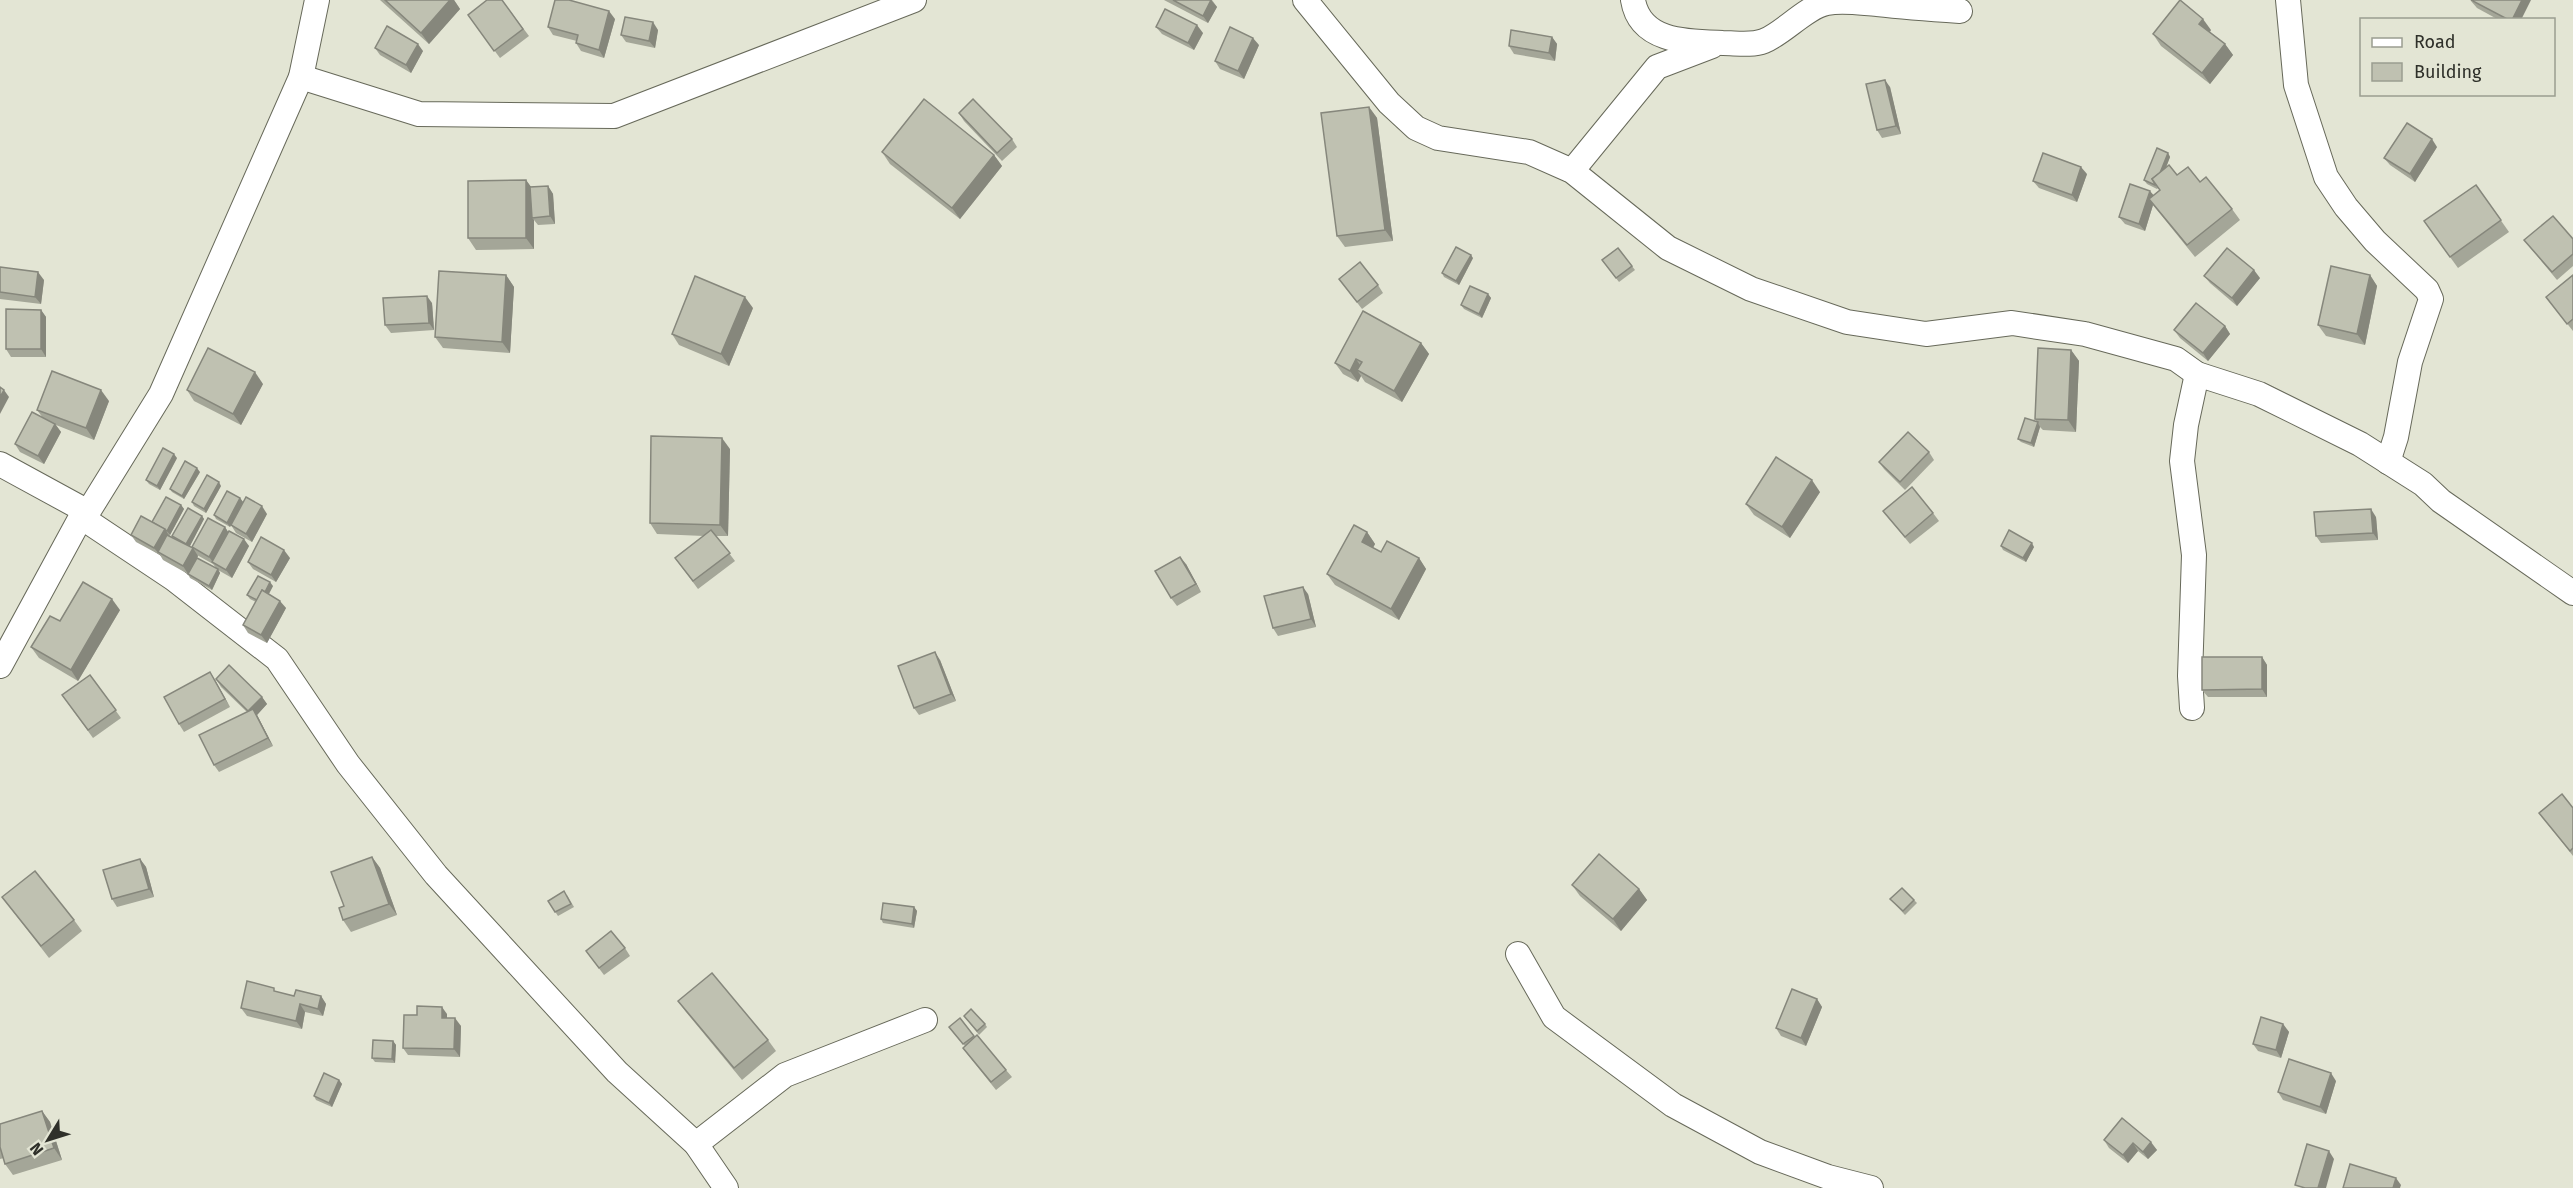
<svg xmlns="http://www.w3.org/2000/svg" width="2573" height="1188" font-family="'Fira Sans',sans-serif">
<style>
.lines{fill:none;stroke-linecap:round;stroke-linejoin:round}
.minor-casing{stroke:#67695a;stroke-width:26}
.minor{stroke:#fff;stroke-width:24}
.wall{fill:#a4a698;fill-rule:evenodd}
.shaded-wall{fill:#86877c}
.building{fill:#bfc1b1;stroke:#86877c;stroke-width:1.5}
</style>
<rect width="100%" height="100%" fill="#e3e5d4"/>
<g class="lines">
<!-- minor casing -->
<g class="minor-casing">
<g id="minor">
<polyline points="1305,0 1389,103 1416,128 1438,138 1529,152 1572,171 1668,248 1751,289 1847,322 1926,334 2012,323 2085,334 2176,359 2197,374 2259,394 2360,444 2423,484 2441,501 2573,593"/>
<path d="M1633,0C1640,43 1689,42 1723,43C1736,43 1751,46 1764,41C1784,33 1806,7 1827,3C1843,0 1861,3 1877,4C1905,7 1932,9 1960,11"/>
<polyline points="2288,0 2296,85 2326,177 2346,207 2375,241 2427,290 2431,299 2410,362 2396,437 2388,462"/>
<polyline points="301,77 419,114 614,116 914,0"/>
<polyline points="1572,171 1657,67 1712,46"/>
<polyline points="0,464 88,512"/>
<polyline points="81,517 174,579 277,659 348,764 436,875 617,1072 696,1144 726,1188"/>
<polyline points="0,666 81,517 88,512 161,394 301,77 317,0"/>
<polyline points="2192,708 2190,676 2194,555 2182,461 2186,425 2197,374"/>
<polyline points="1518,954 1554,1017 1673,1105 1760,1152 1828,1177 1871,1188"/>
<polyline points="696,1144 785,1075 925,1020"/>
</g>
</g>
<!-- minor -->
<use href="#minor" class="minor"/>
</g>
<!-- wall -->
<g class="wall">
<polygon points="380,0 454,0 460,9 429,44"/>
<polygon points="502,0 529,36 500,58 468,15"/>
<polygon points="1164,0 1212,0 1217,7 1208,23"/>
<polygon points="2471,1 2521,20 2499,20 2477,8"/>
<polygon points="615,19 604,58 581,51 576,43 577,41 553,35 548,27"/>
<polygon points="1156,27 1203,33 1194,50 1162,34"/>
<polygon points="658,30 655,48 626,42 621,35"/>
<polygon points="2211,30 2210,32 2225,44 2233,55 2210,84 2161,46 2153,34"/>
<polygon points="1552,37 1557,44 1555,61 1514,54 1509,46"/>
<polygon points="1259,45 1244,79 1220,69 1215,61"/>
<polygon points="375,48 423,51 411,73 380,55"/>
<polygon points="1890,87 1901,134 1882,138 1877,130"/>
<polygon points="1369,107 1377,118 1393,241 1345,247 1337,236"/>
<polygon points="959,113 1012,139 1017,147 1002,161 964,121"/>
<polygon points="2437,147 2415,182 2390,165 2384,158"/>
<polygon points="882,152 994,155 1002,166 960,219 890,164"/>
<polygon points="2168,153 2170,157 2166,168 2177,175 2200,182 2232,209 2240,220 2195,257 2153,205 2145,231 2125,224 2119,217 2154,195 2160,190 2158,188 2157,189 2147,184 2144,180"/>
<polygon points="2087,174 2077,202 2039,188 2033,181"/>
<polygon points="526,180 531,187 548,186 553,194 555,224 538,225 534,220 534,249 476,250 468,238"/>
<polygon points="2476,185 2509,232 2458,268 2424,221"/>
<polygon points="2573,239 2573,266 2557,280 2524,240"/>
<polygon points="1618,248 1635,270 1619,282 1602,260"/>
<polygon points="1473,258 1459,285 1444,277 1442,273"/>
<polygon points="0,267 44,280 41,304 0,299"/>
<polygon points="506,275 514,287 510,353 443,348 435,337"/>
<polygon points="2370,275 2377,286 2365,345 2326,336 2318,325"/>
<polygon points="2573,275 2573,331 2546,297"/>
<polygon points="2204,276 2260,278 2237,306 2210,283"/>
<polygon points="1339,279 1378,285 1383,293 1362,309"/>
<polygon points="1488,294 1491,298 1482,318 1464,309 1461,305"/>
<polygon points="432,303 434,330 391,333 385,325"/>
<polygon points="753,308 729,366 679,345 672,334"/>
<polygon points="41,310 46,317 46,357 11,357 6,349"/>
<polygon points="2225,326 2230,334 2208,361 2180,338 2174,330"/>
<polygon points="1421,343 1429,354 1402,402 1365,382 1361,376 1358,382 1343,374 1335,363"/>
<polygon points="2071,350 2079,361 2076,432 2043,430 2040,427 2034,447 2021,442 2018,439 2037,422 2035,419"/>
<polygon points="263,384 241,425 194,401 187,390"/>
<polygon points="109,401 94,440 56,425 61,432 44,464 20,452 15,444 43,418 37,410"/>
<polygon points="730,449 728,536 716,536 735,561 698,589 675,558 704,536 657,534 650,523"/>
<polygon points="1929,452 1934,460 1905,490 1884,469 1879,462"/>
<polygon points="177,458 160,490 149,484 146,480"/>
<polygon points="200,472 184,499 172,492 170,489"/>
<polygon points="221,486 206,513 194,506 192,502"/>
<polygon points="1820,492 1790,538 1754,515 1746,504"/>
<polygon points="240,498 243,502 230,527 216,519 214,515"/>
<path d="M181,505L184,509L170,535L169,534L170,536L174,538L172,536L202,516L204,519L189,547L193,548L225,527L228,532L249,546L232,578L218,570L220,573L212,590L190,578L188,574L163,560L160,555L136,542L131,535ZM197,555L213,564L217,569L197,558L198,556Z"/>
<polygon points="1883,511 1933,513 1939,521 1910,544"/>
<polygon points="267,514 252,542 236,533 231,525"/>
<polygon points="2376,517 2378,540 2321,543 2316,536"/>
<polygon points="1367,532 1375,544 1373,548 1381,552 1419,558 1426,569 1399,620 1335,585 1327,574"/>
<polygon points="2001,546 2034,547 2026,562 2003,550"/>
<polygon points="290,558 276,582 253,569 248,562"/>
<polygon points="1186,564 1201,592 1177,606 1171,598"/>
<polygon points="273,586 269,594 286,608 267,643 248,633 243,625 256,602 250,599 247,595"/>
<polygon points="1308,594 1316,627 1278,636 1273,628"/>
<polygon points="120,610 78,681 39,658 31,647 60,621"/>
<polygon points="2262,657 2267,665 2267,697 2208,697 2202,690"/>
<polygon points="940,660 956,701 919,715 914,708"/>
<polygon points="90,675 121,718 93,738 62,695"/>
<polygon points="216,679 262,697 267,704 257,715 273,746 219,772 214,765 247,712 221,687"/>
<polygon points="215,680 230,707 184,732 179,724"/>
<polygon points="2573,808 2573,856 2539,813"/>
<polygon points="372,857 380,868 397,915 351,932 343,920 344,906"/>
<polygon points="140,859 146,867 154,897 117,907 112,899"/>
<polygon points="1572,885 1639,889 1647,900 1621,931 1580,896"/>
<polygon points="567,895 574,907 558,916 548,901"/>
<polygon points="2,897 74,920 82,931 49,958"/>
<polygon points="1890,899 1914,900 1917,903 1905,915"/>
<polygon points="914,907 917,911 914,928 883,923 881,919"/>
<polygon points="625,948 630,956 604,975 586,951"/>
<polygon points="278,992 294,996 321,996 326,1004 323,1016 305,1012 302,1029 247,1016 241,1008"/>
<polygon points="1817,999 1822,1007 1806,1046 1781,1036 1776,1028"/>
<polygon points="678,1001 768,1040 776,1051 742,1080 686,1012"/>
<polygon points="447,1014 447,1018 461,1026 460,1057 408,1055 403,1048 417,1015"/>
<polygon points="964,1016 985,1024 987,1027 979,1035"/>
<polygon points="960,1018 975,1037 1006,1070 1012,1077 996,1090 968,1055 963,1048 965,1046 952,1031"/>
<polygon points="2283,1024 2289,1032 2281,1058 2258,1051 2253,1044"/>
<polygon points="393,1041 396,1045 395,1063 375,1062 372,1058"/>
<polygon points="339,1080 342,1084 332,1107 316,1100 314,1096"/>
<polygon points="2336,1081 2326,1114 2283,1100 2278,1092"/>
<polygon points="42,1111 50,1122 62,1160 13,1175 5,1164 4,1158 0,1159 0,1124"/>
<polygon points="2122,1118 2157,1150 2148,1159 2138,1151 2128,1163 2109,1148 2104,1140"/>
</g>
<!-- shaded-wall -->
<g class="shaded-wall">
<polygon points="450,0 454,0 460,9 429,44 421,33"/>
<polygon points="1211,0 1217,7 1208,23 1203,16"/>
<polygon points="2522,0 2531,0 2521,20 2512,20"/>
<polygon points="609,11 615,19 604,58 599,50"/>
<polygon points="2203,19 2211,30 2207,35 2199,24"/>
<polygon points="653,22 658,30 655,48 649,41"/>
<polygon points="1197,25 1203,33 1194,50 1188,43"/>
<polygon points="1552,37 1557,44 1555,61 1549,53"/>
<polygon points="1253,38 1259,45 1244,79 1238,71"/>
<polygon points="418,44 423,51 411,73 406,65"/>
<polygon points="2225,44 2233,55 2210,84 2202,73"/>
<polygon points="1885,80 1890,87 1901,134 1896,126"/>
<polygon points="1369,107 1377,118 1393,241 1385,230"/>
<polygon points="2432,139 2437,147 2415,182 2410,174"/>
<polygon points="2168,153 2170,157 2158,187 2155,183"/>
<polygon points="994,155 1002,166 960,219 952,208"/>
<polygon points="2081,167 2087,174 2077,202 2072,195"/>
<polygon points="526,180 534,191 532,218 534,220 534,249 526,238"/>
<polygon points="548,186 553,194 555,224 550,216"/>
<polygon points="2150,191 2156,198 2149,199 2153,205 2145,231 2139,224"/>
<polygon points="1471,255 1473,258 1459,285 1456,281"/>
<polygon points="2254,270 2260,278 2237,306 2232,298"/>
<polygon points="38,272 44,280 41,304 35,297"/>
<polygon points="506,275 514,287 510,353 502,342"/>
<polygon points="2370,275 2377,286 2365,345 2357,334"/>
<polygon points="1488,294 1491,298 1482,318 1479,314"/>
<polygon points="427,296 432,303 434,330 429,323"/>
<polygon points="745,297 753,308 729,366 721,354"/>
<polygon points="41,310 46,317 46,357 41,349"/>
<polygon points="2225,326 2230,334 2208,361 2203,353"/>
<polygon points="1421,343 1429,354 1402,402 1394,391"/>
<polygon points="2071,350 2079,361 2076,432 2068,420"/>
<polygon points="1356,359 1364,371 1357,370 1361,376 1358,382 1350,371"/>
<polygon points="255,372 263,384 241,425 233,414"/>
<polygon points="4,390 9,397 0,414 0,397"/>
<polygon points="101,390 109,401 94,440 86,428"/>
<polygon points="2038,423 2040,427 2034,447 2031,443"/>
<polygon points="55,424 61,432 44,464 38,456"/>
<polygon points="722,438 730,449 728,536 720,525"/>
<polygon points="174,454 177,458 160,490 157,486"/>
<polygon points="197,468 200,472 184,499 182,496"/>
<polygon points="1812,480 1820,492 1790,538 1782,527"/>
<polygon points="219,482 221,486 206,513 204,509"/>
<polygon points="240,498 243,502 230,527 227,523"/>
<polygon points="181,505 184,509 170,535 167,531"/>
<polygon points="262,506 267,514 252,542 246,534"/>
<polygon points="2371,509 2376,517 2378,540 2373,533"/>
<polygon points="202,516 204,519 189,548 186,544"/>
<polygon points="225,527 230,535 213,562 209,557"/>
<polygon points="165,529 170,537 158,552 160,555 154,548"/>
<polygon points="1367,532 1375,544 1370,553 1362,542"/>
<polygon points="244,539 249,546 232,578 226,570"/>
<polygon points="2032,543 2034,547 2026,562 2023,558"/>
<polygon points="193,548 198,556 188,574 183,566"/>
<polygon points="284,550 290,558 276,582 271,575"/>
<polygon points="1180,557 1186,564 1201,592 1196,584"/>
<polygon points="1419,558 1426,569 1399,620 1391,609"/>
<polygon points="218,569 220,573 212,590 209,586"/>
<polygon points="270,582 273,586 262,606 260,602"/>
<polygon points="1303,587 1308,594 1316,627 1311,619"/>
<polygon points="112,599 120,610 78,681 71,670"/>
<polygon points="280,601 286,608 267,643 261,635"/>
<polygon points="935,652 940,660 956,701 951,694"/>
<polygon points="2262,657 2267,665 2267,697 2262,689"/>
<polygon points="210,672 215,680 230,707 225,699"/>
<polygon points="262,697 267,704 257,715 273,746 248,711"/>
<polygon points="372,857 380,868 397,915 389,904"/>
<polygon points="140,859 146,867 154,897 149,889"/>
<polygon points="1639,889 1647,900 1621,931 1613,919"/>
<polygon points="914,907 917,911 914,928 912,924"/>
<polygon points="321,996 326,1004 323,1016 318,1009"/>
<polygon points="1817,999 1822,1007 1806,1046 1801,1038"/>
<polygon points="300,1004 305,1012 302,1029 296,1021"/>
<polygon points="442,1007 447,1014 447,1025 442,1018"/>
<polygon points="455,1018 461,1026 460,1057 454,1049"/>
<polygon points="2283,1024 2289,1032 2281,1058 2276,1050"/>
<polygon points="393,1041 396,1045 395,1063 392,1059"/>
<polygon points="2331,1073 2336,1081 2326,1114 2320,1107"/>
<polygon points="339,1080 342,1084 332,1107 329,1103"/>
<polygon points="42,1111 50,1122 62,1160 54,1148"/>
<polygon points="2151,1142 2157,1150 2148,1159 2143,1152"/>
<polygon points="2133,1143 2138,1151 2128,1163 2123,1155"/>
<polygon points="2329,1151 2334,1159 2326,1188 2318,1188"/>
<polygon points="2396,1178 2401,1185 2400,1188 2393,1188"/>
</g>
<!-- building -->
<g class="building">
<polygon points="385,0 450,0 421,33"/>
<polygon points="487,0 502,0 523,29 494,51 468,15"/>
<polygon points="555,0 569,0 609,11 599,50 576,43 578,35 548,27"/>
<polygon points="1173,0 1211,0 1203,16"/>
<polygon points="2180,0 2203,19 2199,24 2225,44 2202,73 2153,34"/>
<polygon points="2471,0 2522,0 2512,20 2509,20"/>
<polygon points="1165,9 1197,25 1188,43 1156,27"/>
<polygon points="625,17 653,22 649,41 621,35"/>
<polygon points="387,26 418,44 406,65 375,48"/>
<polygon points="1230,27 1253,38 1238,71 1215,61"/>
<polygon points="1511,30 1552,37 1549,53 1509,46"/>
<polygon points="1885,80 1896,126 1877,130 1866,84"/>
<polygon points="924,99 994,155 952,208 882,152"/>
<polygon points="973,99 1012,139 997,153 959,113"/>
<polygon points="1369,107 1385,230 1337,236 1321,113"/>
<polygon points="2407,123 2432,139 2410,174 2384,158"/>
<polygon points="2157,148 2168,153 2160,173 2152,179 2155,184 2155,185 2144,180"/>
<polygon points="2043,153 2081,167 2072,195 2033,181"/>
<polygon points="2169,165 2177,175 2188,167 2200,182 2206,177 2232,209 2187,245 2149,199 2160,190 2152,179"/>
<polygon points="526,180 526,238 468,238 468,181"/>
<polygon points="2130,184 2150,191 2139,224 2119,217"/>
<polygon points="2476,185 2501,220 2450,257 2424,221"/>
<polygon points="548,186 550,216 532,218 530,187"/>
<polygon points="2553,216 2573,239 2573,254 2552,272 2524,240"/>
<polygon points="1456,247 1471,255 1456,281 1442,273"/>
<polygon points="1618,248 1632,266 1616,278 1602,260"/>
<polygon points="2227,248 2254,270 2232,298 2204,276"/>
<polygon points="1360,262 1378,285 1357,302 1339,279"/>
<polygon points="2331,266 2370,275 2357,334 2318,325"/>
<polygon points="0,267 38,272 35,297 0,292"/>
<polygon points="439,271 506,275 502,342 435,337"/>
<polygon points="2573,275 2573,319 2567,324 2546,297"/>
<polygon points="695,276 745,297 721,354 672,334"/>
<polygon points="1470,286 1488,294 1479,314 1461,305"/>
<polygon points="427,296 429,323 385,325 383,298"/>
<polygon points="2196,303 2225,326 2203,353 2174,330"/>
<polygon points="6,309 41,310 41,349 6,349"/>
<polygon points="1363,311 1421,343 1394,391 1357,370 1362,362 1356,359 1350,371 1335,363"/>
<polygon points="208,348 255,372 233,414 187,390"/>
<polygon points="2038,348 2071,350 2068,420 2035,419"/>
<polygon points="52,371 101,390 86,428 37,410"/>
<polygon points="0,387 4,390 0,397"/>
<polygon points="32,412 55,424 38,456 15,444"/>
<polygon points="2025,418 2038,422 2031,443 2018,439"/>
<polygon points="1908,432 1929,452 1900,482 1879,462"/>
<polygon points="651,436 722,438 720,525 650,523"/>
<polygon points="163,448 174,454 157,486 146,480"/>
<polygon points="1776,457 1812,480 1782,527 1746,504"/>
<polygon points="185,461 197,468 182,496 170,489"/>
<polygon points="207,475 219,482 204,509 192,502"/>
<polygon points="1912,487 1933,513 1905,537 1883,511"/>
<polygon points="227,491 240,498 227,523 214,515"/>
<polygon points="166,497 181,505 167,531 152,522"/>
<polygon points="246,497 262,506 246,534 231,525"/>
<polygon points="188,508 202,516 186,544 172,536"/>
<polygon points="2371,509 2373,533 2316,536 2314,512"/>
<polygon points="141,516 165,529 154,548 131,535"/>
<polygon points="208,518 225,527 209,557 192,547"/>
<polygon points="1354,525 1367,532 1362,542 1381,552 1387,541 1419,558 1391,609 1327,574"/>
<polygon points="711,530 730,553 693,581 675,558"/>
<polygon points="2009,530 2032,543 2023,558 2001,546"/>
<polygon points="229,531 244,539 226,570 212,562"/>
<polygon points="167,535 193,548 183,566 158,552"/>
<polygon points="261,537 284,550 271,575 248,562"/>
<polygon points="1180,557 1196,584 1171,598 1155,571"/>
<polygon points="197,558 218,569 209,586 188,574"/>
<polygon points="258,576 270,582 265,592 262,590 257,600 247,595"/>
<polygon points="83,582 112,599 71,670 31,647 50,616 60,621"/>
<polygon points="1303,587 1311,619 1273,628 1264,596"/>
<polygon points="262,590 280,601 261,635 243,625"/>
<polygon points="935,652 951,694 914,708 898,666"/>
<polygon points="2202,657 2262,657 2262,689 2202,690"/>
<polygon points="229,665 262,697 248,711 216,679"/>
<polygon points="210,672 225,699 179,724 164,697"/>
<polygon points="90,675 116,710 88,730 62,695"/>
<polygon points="253,709 268,738 214,765 199,735"/>
<polygon points="2562,794 2573,808 2573,848 2570,851 2539,813"/>
<polygon points="1599,854 1639,889 1613,919 1572,885"/>
<polygon points="372,857 389,904 343,920 339,908 344,906 331,872"/>
<polygon points="140,859 149,889 112,899 103,870"/>
<polygon points="35,871 74,920 41,946 2,897"/>
<polygon points="1902,888 1914,900 1903,911 1890,899"/>
<polygon points="564,891 571,904 555,912 548,901"/>
<polygon points="883,903 914,907 912,924 881,919"/>
<polygon points="611,931 625,948 599,968 586,951"/>
<polygon points="712,973 768,1040 734,1068 678,1001"/>
<polygon points="247,981 274,988 274,991 294,996 296,990 321,996 318,1009 300,1004 296,1021 241,1008"/>
<polygon points="1792,989 1817,999 1801,1038 1776,1028"/>
<polygon points="417,1006 442,1007 442,1018 455,1018 454,1049 403,1048 404,1015 417,1015"/>
<polygon points="971,1009 985,1024 977,1031 964,1016"/>
<polygon points="2261,1017 2283,1024 2276,1050 2253,1044"/>
<polygon points="960,1018 974,1036 963,1044 949,1027"/>
<polygon points="977,1035 1006,1070 991,1082 963,1048"/>
<polygon points="373,1040 393,1041 392,1059 372,1058"/>
<polygon points="2289,1059 2331,1073 2320,1107 2278,1092"/>
<polygon points="324,1073 339,1080 329,1103 314,1096"/>
<polygon points="42,1111 54,1148 5,1164 0,1147 0,1124"/>
<polygon points="2122,1118 2151,1142 2143,1152 2133,1143 2123,1155 2104,1140"/>
<polygon points="2307,1144 2329,1151 2318,1188 2305,1188 2295,1185"/>
<polygon points="2350,1164 2396,1178 2393,1188 2343,1188"/>
</g>
<!-- legend -->
<rect x="2360" y="18" width="195" height="78" fill="#e3e5d4" stroke="#9b9d90" stroke-width="1.5"/>
<rect x="2372" y="38" width="30" height="9" fill="#ffffff" stroke="#9b9d90" stroke-width="1.5"/>
<text x="2414" y="48" font-size="18" fill="#2f302a">Road</text>
<rect x="2372" y="63" width="30" height="18" fill="#bfc1b1" stroke="#9b9d90" stroke-width="1.5"/>
<text x="2414" y="78" font-size="18" fill="#2f302a">Building</text>
<!-- north arrow -->
<g transform="translate(48 1140) rotate(232)" stroke="#e3e5d4" stroke-width="4.5" paint-order="stroke">
<path d="M0-4.5L10 22L0 15L-10 22Z" fill="#2f302a"/>
<text y="-9" font-size="16" font-weight="bold" text-anchor="middle" fill="#2f302a">N</text>
</g>
</svg>
